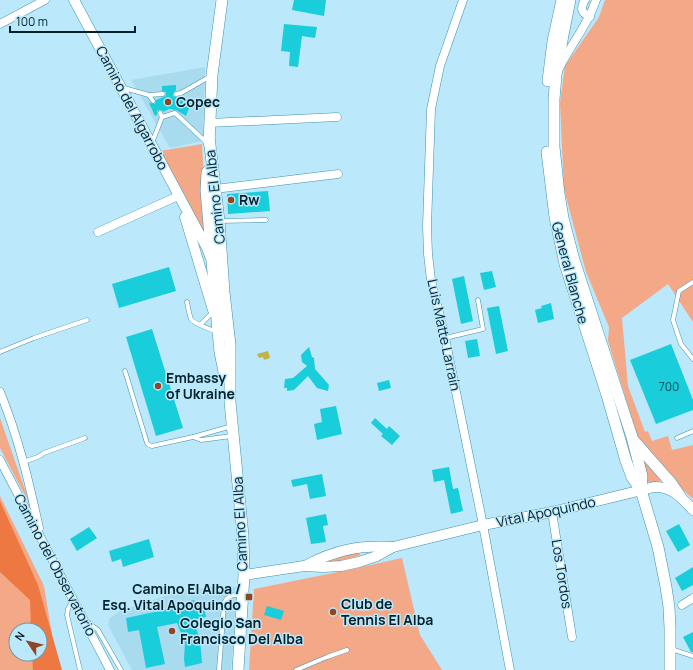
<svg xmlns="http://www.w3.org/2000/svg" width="693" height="670" font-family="Manrope,sans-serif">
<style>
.built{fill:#a9dbef}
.green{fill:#f3a888;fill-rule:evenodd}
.forest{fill:#ee7841}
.water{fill:#beb447}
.building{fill:#19cddb}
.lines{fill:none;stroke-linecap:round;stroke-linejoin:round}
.service-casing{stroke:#4091ad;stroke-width:5}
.minor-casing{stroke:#4091ad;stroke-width:9}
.tertiary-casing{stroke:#4091ad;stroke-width:11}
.secondary-casing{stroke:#4091ad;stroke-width:12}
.service{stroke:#fff;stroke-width:4}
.minor{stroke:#fff;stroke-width:8}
.tertiary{stroke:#fff;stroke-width:10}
.secondary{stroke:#fff;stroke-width:11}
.poi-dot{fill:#8e4625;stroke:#bbe8fa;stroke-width:1.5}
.labels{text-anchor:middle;stroke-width:3;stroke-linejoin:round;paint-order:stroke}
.number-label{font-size:12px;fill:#064b57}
.poi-label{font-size:14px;font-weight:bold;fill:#00202b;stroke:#bbe8fa;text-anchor:start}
.street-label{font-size:14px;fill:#00202b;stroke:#bbe8fa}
</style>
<rect width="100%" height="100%" fill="#bbe8fa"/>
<!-- built -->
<g class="built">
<polygon points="205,67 203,141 170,148 131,80"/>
<polygon points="236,587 234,634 231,670 132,670 108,625 110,618 120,611 177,592 193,589"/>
</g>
<!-- green -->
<g class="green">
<polygon points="605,0 693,0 693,322 668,284 622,318 628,386 645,432 648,431 652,441 668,436 672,450 693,445 693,499 674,481 637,435 608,341 609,327 586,272 564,189 560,103 565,66 599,17"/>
<polygon points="202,144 207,240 160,151"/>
<polygon points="0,418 31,507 0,448"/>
<polygon points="637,448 665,481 660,481 651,483 646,481"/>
<path d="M0,496L44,586L58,670H0ZM16,630H40V654H16Z"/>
<polygon points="359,553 360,555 344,563 329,563 328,560 343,554"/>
<polygon points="402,558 420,635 442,670 249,670 254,589 348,570"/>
</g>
<!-- forest -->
<polygon class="forest" points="0,501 38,585 62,670 33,670 32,654 40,654 40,630 31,630 30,600 0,572"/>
<!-- water -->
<polygon class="water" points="268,351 270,358 264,360 263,357 259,358 257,354"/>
<!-- building -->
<g class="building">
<polygon points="294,0 326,0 324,16 292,10"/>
<polygon points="284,24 317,27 315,38 302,36 298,67 289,66 290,52 281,51"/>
<polygon points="176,85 176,90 173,93 173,96 191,103 186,116 176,110 169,109 163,112 162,110 159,110 157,111 157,115 155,116 149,103 155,104 156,100 166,96 166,92 162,91 162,86"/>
<polygon points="268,191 270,211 228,214 227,194"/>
<polygon points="169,267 176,291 119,308 112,284"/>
<polygon points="492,271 496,287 484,290 480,273"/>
<polygon points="464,276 473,321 461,324 452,279"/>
<polygon points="551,303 554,319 538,323 535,310 542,308 541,306"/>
<polygon points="499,306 508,351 496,354 487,308"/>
<polygon points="152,329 183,428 156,436 126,337"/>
<polygon points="477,339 480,356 468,358 465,341"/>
<polygon points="671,344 693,400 693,410 656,424 630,360"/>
<polygon points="309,347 312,357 314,358 315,369 329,385 328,391 317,388 308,376 294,390 287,391 287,388 284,388 285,379 293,378 307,366 302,362 301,355"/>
<polygon points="389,380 391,388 379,391 377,383"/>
<polygon points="336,406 342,434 317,440 314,424 322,422 320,409"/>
<polygon points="375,418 387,429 389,426 400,436 392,445 381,436 383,434 371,423"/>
<polygon points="449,467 453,489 458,488 463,511 451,514 444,480 434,482 432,470"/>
<polygon points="322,474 326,496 310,499 307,484 293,487 291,480"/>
<polygon points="326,514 328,525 323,526 326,542 311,544 306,518"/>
<polygon points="679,524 690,545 678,552 666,531"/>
<polygon points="89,527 97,538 77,551 70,539"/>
<polygon points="149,539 154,557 123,567 121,559 112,562 109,551"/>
<polygon points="693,567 693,585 682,591 675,578"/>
<polygon points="194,600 195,603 203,602 206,617 193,620 200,639 202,663 185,667 184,659 185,643 177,623 157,627 165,664 146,668 139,630 128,632 126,618 187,605 186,602"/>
<polygon points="267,606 284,611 281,620 264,615"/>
<polygon points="693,632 693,652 691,652 683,637"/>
</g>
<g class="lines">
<!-- service casing -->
<g class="service-casing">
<g id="service">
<polyline points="124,88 149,95 163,94"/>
<polyline points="176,94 181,93 211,76"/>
<polyline points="149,95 153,101"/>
<polyline points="162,117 175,113 207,143"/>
<polyline points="152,143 162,117 160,113"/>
<polyline points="219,221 266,220"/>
<polyline points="693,282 679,291 673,320 681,344 693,359"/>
<path d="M187,302C188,307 189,314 191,319C193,323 212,330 218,332"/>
<polyline points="201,324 214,311"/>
<polyline points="445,338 483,329 478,300"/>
<polyline points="0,352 34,338 87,320"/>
<polyline points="125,371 147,443 149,445 152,446 193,437 232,426"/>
<polyline points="193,437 201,440 232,436"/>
<polyline points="677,438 693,431"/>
<polyline points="23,462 38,457 44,453 85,438"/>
<polyline points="73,600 68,609 67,615 80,670"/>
<polyline points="86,621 98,630 121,670"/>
<polyline points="671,649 693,656"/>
<path d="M219,670L224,604C227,594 234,595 243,595"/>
<polyline points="296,670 327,657 347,650"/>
</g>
</g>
<!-- minor casing -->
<g class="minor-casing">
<g id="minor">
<polyline points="463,0 440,66 431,109 427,226 428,254 431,280 445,338 483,525 510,670"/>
<path d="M585,0C580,8 581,13 590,17"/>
<polyline points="0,24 45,0"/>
<path d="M560,67C571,44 588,25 596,0"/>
<polyline points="209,123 337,117"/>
<polyline points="215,189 338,174"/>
<polyline points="98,232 178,196"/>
<path d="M0,392C18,436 29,482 39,528"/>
<polyline points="0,460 110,670"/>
<polyline points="552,512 572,637"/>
<polyline points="682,605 693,598"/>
</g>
</g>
<!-- tertiary casing -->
<g class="tertiary-casing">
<g id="tertiary">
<polyline points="74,0 207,248 210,256"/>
<polyline points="185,217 213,310"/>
<path d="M305,566C335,550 359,545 393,547"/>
<path d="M244,575L304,566L323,567L341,566L359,562L377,556L393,547L483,525L552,512L654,487C672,486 682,498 693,510"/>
</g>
</g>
<!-- secondary casing -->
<g class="secondary-casing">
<g id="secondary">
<polyline points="570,0 563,35 556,75 554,99 554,147 559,194 563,218 574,260 632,437 642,476 641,490 658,547 666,587 669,607 670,628 670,670"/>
<polyline points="548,81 553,41 562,0"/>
<polyline points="209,137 219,221 224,292 230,345 230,402 243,536 244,575 238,670"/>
<polyline points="209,143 212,75 222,0"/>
<polyline points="547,152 555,217 565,264 607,395 626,461 632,477 641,490"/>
<polyline points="207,172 206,190 218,332 220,352 225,377"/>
<polyline points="634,441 671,483 680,496"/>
</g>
</g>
<!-- service -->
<use href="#service" class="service"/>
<!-- minor -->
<use href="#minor" class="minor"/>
<!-- tertiary -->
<use href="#tertiary" class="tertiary"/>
<!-- secondary -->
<use href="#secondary" class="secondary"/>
</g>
<!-- markers -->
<g class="poi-dot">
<circle cx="168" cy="102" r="4"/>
<circle cx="231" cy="200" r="4"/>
<circle cx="158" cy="386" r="4"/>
<rect x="245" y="593" width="8" height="8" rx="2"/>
<circle cx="333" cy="612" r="4"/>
<circle cx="172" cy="631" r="4"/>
</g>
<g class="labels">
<!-- number labels -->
<g class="number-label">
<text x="669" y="391">700</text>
</g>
<!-- poi labels -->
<g class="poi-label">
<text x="176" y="107">Copec</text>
<text x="239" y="205">Rw</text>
<text x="166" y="383">Embassy<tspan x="166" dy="16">of Ukraine</tspan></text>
<text x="241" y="594" text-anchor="end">Camino El Alba /<tspan x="241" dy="16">Esq. Vital Apoquindo</tspan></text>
<text x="341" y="609">Club de<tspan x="341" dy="16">Tennis El Alba</tspan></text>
<text x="180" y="628">Colegio San<tspan x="180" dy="16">Francisco Del Alba</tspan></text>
</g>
<!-- street labels -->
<g class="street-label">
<text transform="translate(132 108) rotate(62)" y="5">Camino del Algarrobo</text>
<text transform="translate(215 197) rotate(-96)" y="5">Camino El Alba</text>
<text transform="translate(570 273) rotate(75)" y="5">General Blanche</text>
<text transform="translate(444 335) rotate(78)" y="5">Luis Matte Larraín</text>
<text transform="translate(546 512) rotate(-12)" y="5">Vital Apoquindo</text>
<text transform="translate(240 524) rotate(-93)" y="5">Camino El Alba</text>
<text transform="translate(55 565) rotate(62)" y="5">Camino del Observatorio</text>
<text transform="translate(562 574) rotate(81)" y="5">Los Tordos</text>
</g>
</g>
<!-- north arrow -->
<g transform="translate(28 642) rotate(305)"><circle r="19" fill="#bbe8fa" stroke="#7098a7"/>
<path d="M0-3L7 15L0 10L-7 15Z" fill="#8e4625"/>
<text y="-6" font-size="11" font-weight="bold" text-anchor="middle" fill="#00202b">N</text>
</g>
<!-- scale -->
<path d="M10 26v6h125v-6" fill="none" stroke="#00202b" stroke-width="2"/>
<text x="16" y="26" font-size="12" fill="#00202b" stroke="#bbe8fa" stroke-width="3" paint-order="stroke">100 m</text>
</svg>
